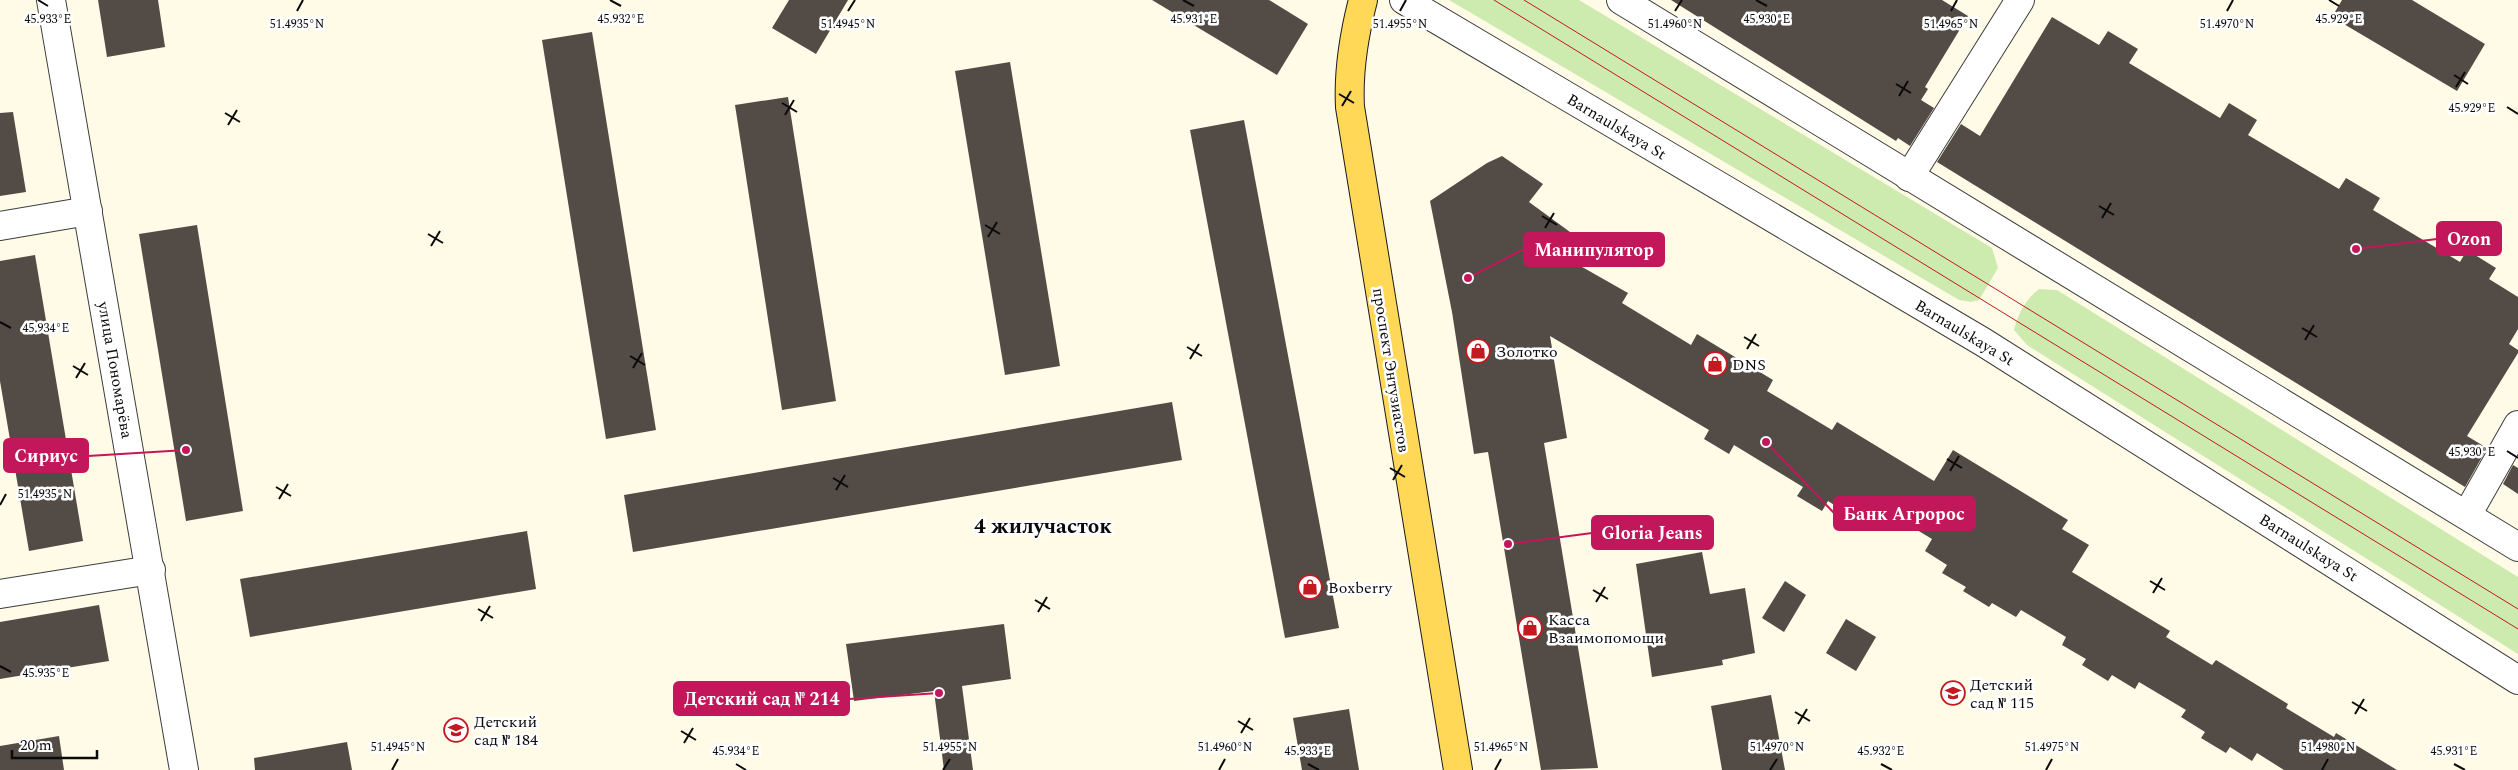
<svg xmlns="http://www.w3.org/2000/svg" width="2518" height="770" font-family="Spectral,serif">
<style>
.green{fill:#ceebaf}
.building{fill:#534b46}
.lines{fill:none;stroke-linecap:round;stroke-linejoin:round}
.minor-casing{stroke:#3d3d3d;stroke-width:30}
.major-casing{stroke:#1b1b1b;stroke-width:30}
.minor{stroke:#fff;stroke-width:28}
.major{stroke:#ffd857;stroke-width:28}
.tram{stroke:#c21a20;stroke-width:1}
.ticks{fill:none;stroke:#0a0a0a;stroke-width:2}
.labels{text-anchor:middle;stroke-width:5;stroke-linejoin:round;paint-order:stroke}
.street-label{font-size:16px;fill:#0a0a0a;stroke:#fff}
.poi-label{font-size:16px;fill:#0a0a0a;stroke:#fff;text-anchor:start}
.district-label{font-size:21px;font-weight:bold;fill:#0a0a0a;stroke:#fff}
.ticks-label{font-size:12px;text-anchor:middle;fill:#0a0a0a;stroke:#fff;stroke-width:5;stroke-linejoin:round;paint-order:stroke}
.leader{fill:none;stroke:#c2185b;stroke-width:2}
.callout-dot{fill:#c2185b;stroke:#fff;stroke-width:2}
.callout{fill:#c2185b;stroke:#c2185b;stroke-width:2}
.callout-label{font-size:18px;text-anchor:middle;font-weight:bold;fill:#fff}
</style>
<rect width="100%" height="100%" fill="#fffbe7"/>
<!-- green -->
<g class="green">
<polygon points="1449,0 1579,0 1992,248 1998,268 1979,300 1971,302 1959,300"/>
<path d="M2039,289L2057,290L2518,577V654L2027,345L2014,330C2018,313 2026,299 2039,289Z"/>
</g>
<!-- building -->
<g class="building">
<polygon points="98,0 158,0 165,47 107,57"/>
<polygon points="789,0 848,0 816,54 772,28"/>
<polygon points="1152,0 1269,0 1308,24 1277,75"/>
<polygon points="1671,0 1942,0 1968,16 1925,87 1928,89 1921,100 1934,108 1910,146 1898,138 1896,141"/>
<polygon points="2342,0 2412,0 2485,44 2457,91 2332,17"/>
<polygon points="2052,17 2099,45 2108,31 2138,49 2129,63 2220,118 2229,103 2257,120 2248,135 2339,189 2346,178 2380,198 2373,210 2460,262 2467,250 2496,268 2489,279 2518,297 2518,329 2509,344 2518,350 2518,353 2467,436 2487,448 2465,487 1937,162 1961,124 1980,136"/>
<polygon points="592,32 656,430 606,439 542,40"/>
<polygon points="1010,62 1060,366 1005,375 955,71"/>
<polygon points="788,97 836,401 782,410 735,105"/>
<polygon points="13,112 26,192 0,196 0,113"/>
<polygon points="1244,120 1339,628 1285,638 1190,130"/>
<polygon points="1502,156 1543,184 1529,202 1570,232 1561,255 1628,293 1622,303 1691,345 1697,334 1773,380 1767,391 1832,430 1837,422 1934,481 1953,450 2068,520 2062,529 2089,545 2072,572 2170,631 2166,637 2212,665 2216,660 2288,704 2286,708 2334,737 2336,733 2397,770 2284,770 2257,753 2252,761 2230,747 2226,753 2201,738 2205,732 2181,717 2186,710 2139,682 2135,689 2112,675 2108,681 2082,665 2086,659 2062,645 2066,637 2021,610 2016,617 1992,603 1989,607 1963,591 1966,587 1942,573 1947,565 1925,551 1932,539 1874,504 1869,513 1856,505 1850,515 1828,501 1822,511 1797,496 1803,487 1734,445 1729,454 1704,439 1709,430 1550,336 1567,438 1544,443 1598,768 1541,770 1488,452 1474,454 1452,312 1430,201 1487,163"/>
<polygon points="197,225 243,511 186,521 139,234"/>
<polygon points="35,255 83,541 29,551 0,381 0,261"/>
<polygon points="1172,402 1182,460 633,552 624,495"/>
<polygon points="2513,465 2518,468 2518,494 2503,484"/>
<polygon points="527,531 536,589 250,637 240,579"/>
<polygon points="1702,552 1710,594 1745,588 1755,653 1722,660 1723,665 1652,677 1636,564"/>
<polygon points="1785,581 1806,595 1784,632 1762,618"/>
<polygon points="99,605 109,661 0,679 0,622"/>
<polygon points="1846,619 1876,637 1856,671 1826,653"/>
<polygon points="1004,624 1011,679 962,686 973,770 944,770 934,691 854,701 846,644"/>
<polygon points="1771,695 1785,770 1722,770 1711,706"/>
<polygon points="1349,709 1359,770 1302,770 1293,718"/>
<polygon points="59,736 64,770 0,770 0,746"/>
<polygon points="347,742 352,770 255,770 254,758"/>
</g>
<g class="lines">
<!-- minor casing -->
<g class="minor-casing">
<g id="minor">
<polyline points="51,0 184,770"/>
<polyline points="1404,0 1983,342 2518,680"/>
<polyline points="1621,0 2518,547"/>
<polyline points="1909,177 2020,0"/>
<polyline points="0,226 88,211"/>
<polyline points="2467,515 2518,425"/>
<polyline points="0,594 151,570"/>
</g>
</g>
<!-- major casing -->
<g class="major-casing">
<path id="major" d="M1363,0C1354,35 1348,70 1350,107L1458,770"/>
</g>
<!-- minor -->
<use href="#minor" class="minor"/>
<!-- major -->
<use href="#major" class="major"/>
<!-- tram -->
<g class="tram">
<polyline points="1494,0 2518,629"/>
<polyline points="1524,0 2518,609"/>
</g>
</g>
<!-- ticks -->
<path class="ticks" d="M38,0L48,6M610,0L621,6M1183,0L1194,6M1756,0L1767,6M2329,0L2339,6M297,11L303,0M848,11L855,0M1400,11L1406,0M1675,11L1682,0M1951,11L1957,0M2227,11L2233,0M2454,75L2468,84M1896,84L1911,93M2456,87L2465,72M1339,94L1354,103M1899,96L1908,81M782,103L797,112M1342,106L1351,91M2507,107L2518,114M225,113L240,122M785,115L794,100M228,125L237,110M2099,206L2114,215M1542,216L1557,225M2102,218L2111,203M985,225L1000,234M1545,228L1554,213M428,234L443,243M988,237L997,222M431,246L440,231M0,322L11,328M2302,328L2317,337M1744,337L1759,346M2305,340L2314,325M1187,347L1202,356M1747,349L1756,334M630,356L645,365M1190,359L1199,344M73,366L88,375M633,368L642,353M76,378L85,363M2507,451L2518,458M1947,459L1962,468M1390,468L1405,477M1950,471L1959,456M833,478L848,487M1393,480L1402,465M276,487L291,496M836,490L845,475M279,499L288,484M0,505L6,494M2150,581L2165,590M1593,590L1608,599M2153,593L2162,578M1035,600L1050,609M1596,602L1605,587M478,609L493,618M1038,612L1047,597M481,621L490,606M0,666L11,672M2352,702L2367,711M1795,712L1810,721M2355,714L2364,699M1238,721L1253,730M1798,724L1807,709M681,731L696,740M1241,733L1250,718M684,743L693,728M736,764L746,770M1308,764L1319,770M1881,764L1892,770M2454,764L2465,770M392,770L398,759M943,770L950,759M1219,770L1225,759M1495,770L1501,759M1770,770L1777,759M2046,770L2052,759M2322,770L2328,759"/>
<!-- icons -->
<defs>
<g id="shop-ring" transform="scale(1.25)"><circle r="9.5" fill="#fff" stroke="#c21a20" stroke-width="1.5"/><path d="M-5-2.5h2.3a2.7 3.5 0 0 1 5.4 0H5L5.5 6h-11ZM-1.5-2.5h3a1.5 2.3 0 0 0-3 0Z" fill="#c21a20"/></g>
<g id="school-ring" transform="scale(1.25)"><circle r="9.5" fill="#fff" stroke="#c21a20" stroke-width="1.5"/><path d="M0-5L7-2L0 1L-7-2ZM-4 1L0 2.5L4 1V4Q0 6-4 4Z" fill="#c21a20"/></g>
</defs>
<g fill-rule="evenodd">
<use href="#shop-ring" x="1478" y="351"/>
<use href="#shop-ring" x="1715" y="364"/>
<use href="#shop-ring" x="1310" y="587"/>
<use href="#shop-ring" x="1530" y="628"/>
<use href="#school-ring" x="1953" y="693"/>
<use href="#school-ring" x="456" y="730"/>
</g>
<g class="labels">
<!-- street labels -->
<g class="street-label">
<text transform="translate(1617 126) rotate(31)" y="6">Barnaulskaya St</text>
<text transform="translate(1965 332) rotate(31)" y="6">Barnaulskaya St</text>
<text transform="translate(116 370) rotate(80)" y="6">улица Пономарёва</text>
<text transform="translate(1392 370) rotate(81)" y="6">проспект Энтузиастов</text>
<text transform="translate(2309 547) rotate(32)" y="6">Barnaulskaya St</text>
</g>
<!-- poi labels -->
<g class="poi-label">
<text x="1496" y="357">Золотко</text>
<text x="1732" y="370">DNS</text>
<text x="1328" y="593">Boxberry</text>
<text x="1548" y="625">Касса<tspan x="1548" dy="18">Взаимопомощи</tspan></text>
<text x="1970" y="690">Детский<tspan x="1970" dy="18">сад № 115</tspan></text>
<text x="474" y="727">Детский<tspan x="474" dy="18">сад № 184</tspan></text>
</g>
<!-- district labels -->
<g class="district-label">
<text x="1043" y="533">4 жилучасток</text>
</g>
</g>
<g class="ticks-label">
<text x="48" y="23">45.933°E</text>
<text x="621" y="23">45.932°E</text>
<text x="1194" y="23">45.931°E</text>
<text x="1767" y="23">45.930°E</text>
<text x="2339" y="23">45.929°E</text>
<text x="848" y="28">51.4945°N</text>
<text x="297" y="28">51.4935°N</text>
<text x="1400" y="28">51.4955°N</text>
<text x="1675" y="28">51.4960°N</text>
<text x="1951" y="28">51.4965°N</text>
<text x="2227" y="28">51.4970°N</text>
<text x="2472" y="112">45.929°E</text>
<text x="46" y="332">45.934°E</text>
<text x="2472" y="456">45.930°E</text>
<text x="45" y="498">51.4935°N</text>
<text x="46" y="677">45.935°E</text>
<text x="398" y="751">51.4945°N</text>
<text x="950" y="751">51.4955°N</text>
<text x="1225" y="751">51.4960°N</text>
<text x="1501" y="751">51.4965°N</text>
<text x="1777" y="751">51.4970°N</text>
<text x="2052" y="751">51.4975°N</text>
<text x="2328" y="751">51.4980°N</text>
<text x="736" y="755">45.934°E</text>
<text x="1308" y="755">45.933°E</text>
<text x="1881" y="755">45.932°E</text>
<text x="2454" y="755">45.931°E</text>
</g>
<!-- callouts -->
<path class="leader" d="M2356 249L2437 239M1468 278L1524 249M186 450L88 456M1766 442L1834 513M1508 544L1592 533M939 693L849 699"/>
<g class="callout-dot">
<circle cx="2356" cy="249" r="5"/>
<circle cx="1468" cy="278" r="5"/>
<circle cx="186" cy="450" r="5"/>
<circle cx="1766" cy="442" r="5"/>
<circle cx="1508" cy="544" r="5"/>
<circle cx="939" cy="693" r="5"/>
</g>
<g class="callout">
<rect x="2437" y="222" width="64" height="33" rx="5"/>
<rect x="1524" y="233" width="140" height="33" rx="5"/>
<rect x="4" y="439" width="84" height="33" rx="5"/>
<rect x="1834" y="497" width="141" height="33" rx="5"/>
<rect x="1592" y="516" width="121" height="33" rx="5"/>
<rect x="674" y="682" width="175" height="33" rx="5"/>
</g>
<g class="callout-label">
<text x="2469" y="245">Ozon</text>
<text x="1594" y="256">Манипулятор</text>
<text x="46" y="462">Сириус</text>
<text x="1904" y="520">Банк Агророс</text>
<text x="1652" y="539">Gloria Jeans</text>
<text x="762" y="705">Детский сад № 214</text>
</g>
<!-- scale -->
<path d="M12 750v8h85v-8" fill="none" stroke="#0a0a0a" stroke-width="2.5"/>
<text x="20" y="750" font-size="15" fill="#0a0a0a" stroke="#ffffff" stroke-width="4" paint-order="stroke">20 m</text>
</svg>
